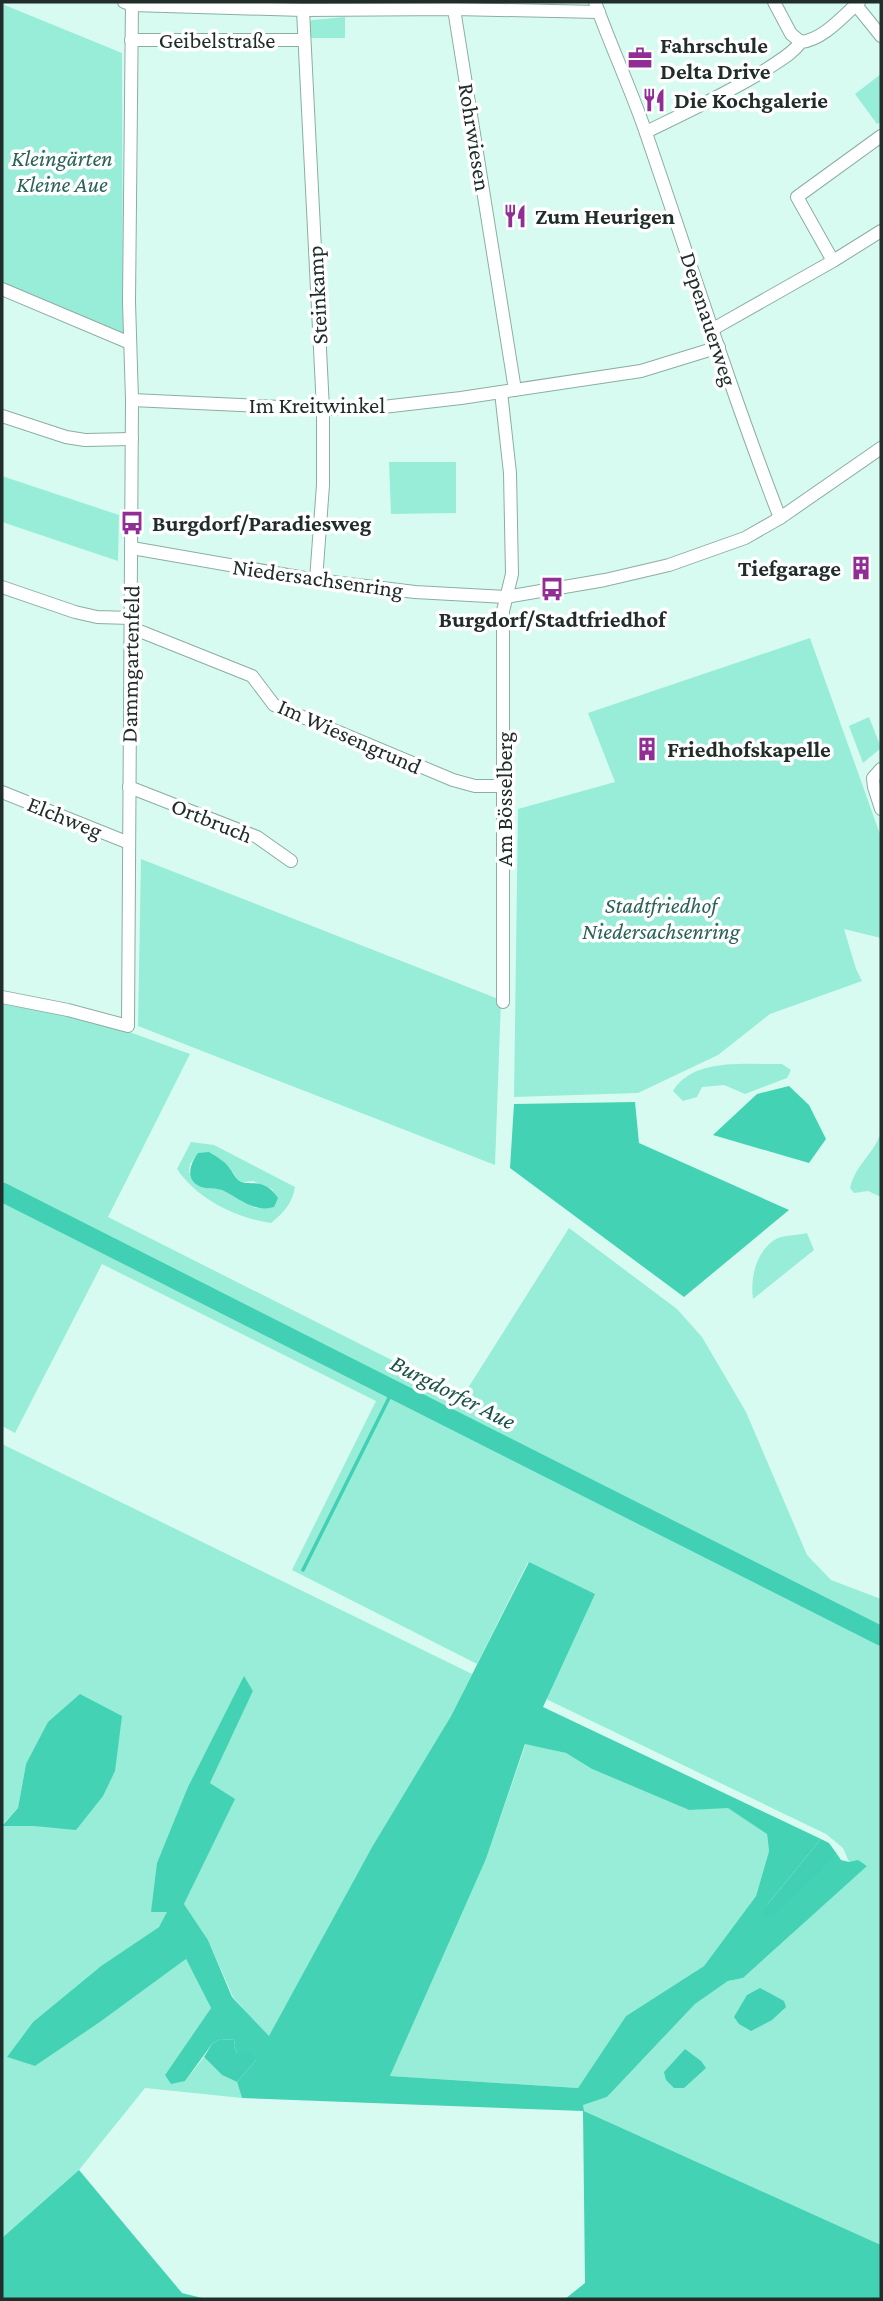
<svg xmlns="http://www.w3.org/2000/svg" width="883" height="2301" font-family="'Crimson Pro',serif">
<style>
.green{fill:#97edd8;fill-rule:evenodd}
.forest{fill:#44d2b5;fill-rule:evenodd}
.water{fill:#42d0b4}
.lines{fill:none;stroke-linecap:round;stroke-linejoin:round}
.stream{stroke:#42d0b4;stroke-width:3.5}
.river{stroke:#42d0b4;stroke-width:19}
.minor-casing{stroke:#8cada4;stroke-width:14}
.minor{stroke:#fff;stroke-width:12}
.labels{text-anchor:middle;stroke-width:7;stroke-linejoin:round;paint-order:stroke}
.street-label{font-size:23px;fill:#202d2a;stroke:#fff}
.poi-label{font-size:23px;font-weight:bold;fill:#202d2a;stroke:#fff;text-anchor:start}
.park-label{font-size:23px;font-style:italic;fill:#2a6255;stroke:#fff}
.water-label{font-size:24px;font-style:italic;fill:#195347;stroke:#fff}
</style>
<rect width="100%" height="100%" fill="#d8fbf1"/>
<!-- green -->
<g class="green">
<polygon points="2,4 122,53 123,334 2,285"/>
<polygon points="345,17 345,38 309,38 308,24 312,20"/>
<polygon points="881,74 881,122 877,124 855,94"/>
<polygon points="389,462 456,462 456,513 391,514"/>
<polygon points="2,476 119,515 118,561 2,522"/>
<polygon points="810,638 881,837 881,938 844,929 856,969 862,981 770,1014 718,1055 638,1093 514,1097 518,809 615,782 588,713"/>
<polygon points="869,717 881,748 863,763 849,726"/>
<polygon points="141,859 501,1000 495,1165 138,1026"/>
<polygon points="2,1004 99,1021 190,1054 108,1217 463,1396 569,1228 677,1309 702,1337 746,1412 807,1555 831,1580 881,1599 881,1629 2,1183"/>
<path d="M782,1064L791,1070L787,1078L745,1094L724,1085L702,1087L697,1097L683,1101L673,1091C694,1057 746,1065 782,1064Z"/>
<path d="M881,1131V1197L868,1191L854,1193L850,1188C856,1163 877,1151 881,1131Z"/>
<path d="M191,1142L214,1145L295,1187C292,1204 284,1212 271,1223C236,1218 197,1199 177,1169ZM198,1153L230,1168L238,1180L244,1182L253,1181L272,1189L277,1198L256,1208L220,1189L204,1188L189,1172L190,1164Z"/>
<polygon points="2,1196 881,1641 881,2245 584,2111 582,2105 607,2097 695,2004 728,1981 743,1978 867,1865 849,1862 843,1848 826,1834 546,1699 594,1594 528,1562 477,1664 292,1570 376,1401 102,1264 15,1433 2,1426"/>
<path d="M807,1233L814,1250L753,1299C750,1278 756,1249 778,1238C786,1235 799,1235 807,1233Z"/>
<polygon points="2,1444 472,1674 451,1716 372,1847 269,2037 233,1997 208,1940 184,1904 234,1799 210,1783 253,1691 244,1677 151,1912 168,1912 159,1927 101,1966 33,2022 7,2057 35,2066 100,2022 186,1959 211,2008 165,2075 185,2081 204,2057 222,2075 237,2082 242,2098 145,2088 79,2170 2,2238 2,1826 34,1826 26,1764 18,1808 2,1825"/>
<polygon points="526,1743 566,1753 592,1769 689,1810 728,1807 767,1833 769,1851 756,1896 704,1966 626,2016 578,2088 390,2076 486,1859"/>
</g>
<!-- forest -->
<g class="forest">
<polygon points="789,1086 809,1105 826,1139 809,1163 713,1135 757,1094"/>
<polygon points="635,1102 639,1143 789,1210 684,1297 510,1168 514,1104"/>
<path d="M529,1562L595,1594L543,1707L821,1839L767,1905L823,1868L837,1854L841,1860L849,1862L858,1860L867,1866L743,1978L728,1981L695,2004L607,2097L583,2105L584,2111L881,2245V2299H565L585,2283L583,2111L242,2098L237,2082L256,2060L237,2053L234,2046L235,2040L220,2039L212,2044L185,2081L171,2084L165,2075L211,2008L186,1959L100,2022L35,2066L7,2057L33,2022L101,1966L159,1927L167,1912H151L157,1863L188,1787L244,1676L253,1691L210,1783L235,1799L184,1904L208,1940L232,1997L269,2036L372,1847L451,1716ZM525,1744L566,1753L592,1769L689,1810L728,1808L767,1834L769,1851L756,1896L704,1966L626,2016L578,2088L390,2076L486,1859Z"/>
<polygon points="80,1694 122,1716 115,1771 103,1796 76,1830 34,1826 2,1826 18,1808 26,1764 48,1722"/>
<polygon points="79,2170 182,2293 206,2299 2,2299 2,2238"/>
</g>
<!-- water -->
<g class="water">
<path d="M209,1152C217,1157 226,1162 231,1170C233,1173 235,1177 238,1180C249,1188 263,1175 278,1198L274,1207C254,1213 239,1198 222,1190C216,1188 211,1189 205,1188C184,1183 189,1165 198,1153Z"/>
<polygon points="821,1839 829,1843 837,1854 833,1859 776,1913 766,1917 763,1913 767,1905"/>
<polygon points="760,1988 784,2001 786,2007 772,2020 751,2031 739,2024 734,2017 747,1995"/>
<polygon points="220,2039 235,2040 234,2046 237,2053 249,2051 256,2060 237,2082 222,2075 204,2057 212,2044"/>
<polygon points="685,2049 701,2061 706,2068 684,2088 674,2088 666,2080 664,2072"/>
</g>
<g class="lines">
<!-- stream -->
<polyline class="stream" points="303,1570 393,1390"/>
<!-- river -->
<polyline class="river" points="2,1192 881,1636"/>
<!-- minor casing -->
<g class="minor-casing">
<g id="minor">
<polyline points="124,2 132,5 303,10 454,9 599,12"/>
<path d="M595,2C611,47 632,91 647,136C691,264 731,392 780,518"/>
<polyline points="774,2 791,34 801,42"/>
<polyline points="856,5 881,36"/>
<polyline points="454,9 515,390"/>
<polyline points="303,10 323,409 323,485 316,580"/>
<polyline points="131,40 303,40"/>
<path d="M646,132C687,112 728,93 767,69C780,60 792,54 801,42C823,40 843,16 859,2"/>
<polyline points="833,261 797,197 881,136"/>
<polyline points="2,289 130,343"/>
<polyline points="713,329 833,261 881,231"/>
<polyline points="501,392 510,473 512,574 503,611 503,1002"/>
<polyline points="132,400 323,409 383,407 461,398 641,371 719,347"/>
<polyline points="2,416 66,437 85,440 132,439"/>
<polyline points="132,548 316,580 415,592 506,597 605,580 669,565 745,538 780,518 881,448"/>
<polyline points="2,587 75,612 97,617 131,618"/>
<polyline points="131,630 142,632 252,676 274,705 453,780 475,786 503,786"/>
<polyline points="881,769 873,778 874,787 881,809"/>
<polyline points="129,787 257,837 291,861"/>
<polyline points="2,792 129,843"/>
<polyline points="2,997 68,1010 128,1026 132,400 129,302 132,2"/>
</g>
</g>
<!-- minor -->
<use href="#minor" class="minor"/>
</g>
<!-- icons -->
<defs>
<g id="office-bare" transform="scale(1.89)"><path d="M-6-3h4V-5.5h4V-3h4V5H-6ZM-1-4.5V-3h2v-1.5ZM-6 0V1H6V0Z" fill="#912e95" stroke="#fff" stroke-width="2.5" paint-order="stroke"/></g>
<g id="restaurant-bare" transform="scale(1.89)"><path d="M-5-6h1v4h1v-4h1v4h1v-4h1v5L-1.5 .5V6h-2V.5L-5-1ZM5-6V6H3V1.5H1.5Q1.5-4 5-6Z" fill="#912e95" stroke="#fff" stroke-width="2.5" paint-order="stroke"/></g>
<g id="bus-bare" transform="scale(1.89)"><path d="M-5-6H5V4H4V6H2V4H-2V6H-4V4H-5ZM-3.5-4V0h7V-4ZM-3.5 1.2v1.5H-2V1.2ZM2 1.2v1.5H3.5V1.2Z" fill="#912e95" stroke="#fff" stroke-width="2.5" paint-order="stroke"/></g>
<g id="building-bare" transform="scale(1.89)"><path d="M-4-6H4V6H1V3H-1V6H-4ZM-2.5-4.3h1.7v1.8h-1.7ZM.8-4.3h1.7v1.8H.8ZM-2.5-1h1.7V.8h-1.7ZM.8-1h1.7V.8H.8Z" fill="#912e95" stroke="#fff" stroke-width="2.5" paint-order="stroke"/></g>
</defs>
<g fill-rule="evenodd">
<use href="#office-bare" x="640" y="58"/>
<use href="#restaurant-bare" x="654" y="100"/>
<use href="#restaurant-bare" x="515" y="216"/>
<use href="#bus-bare" x="132" y="523"/>
<use href="#building-bare" x="861" y="568"/>
<use href="#bus-bare" x="552" y="589"/>
<use href="#building-bare" x="647" y="749"/>
</g>
<g class="labels">
<!-- street labels -->
<g class="street-label">
<text x="217" y="48">Geibelstraße</text>
<text transform="translate(475 137) rotate(81)" y="8">Rohrwiesen</text>
<text transform="translate(317 295) rotate(-93)" y="8">Steinkamp</text>
<text transform="translate(709 319) rotate(72)" y="8">Depenauerweg</text>
<text x="317" y="413">Im Kreitwinkel</text>
<text transform="translate(318 578) rotate(8)" y="8">Niedersachsenring</text>
<text transform="translate(130 664) rotate(-89)" y="8">Dammgartenfeld</text>
<text transform="translate(350 736) rotate(24)" y="8">Im Wiesengrund</text>
<text transform="translate(504 799) rotate(-90)" y="8">Am Bösselberg</text>
<text transform="translate(65 817) rotate(22)" y="8">Elchweg</text>
<text transform="translate(212 820) rotate(22)" y="8">Ortbruch</text>
</g>
<!-- poi labels -->
<g class="poi-label">
<text x="660" y="53">Fahrschule<tspan x="660" dy="26">Delta Drive</tspan></text>
<text x="674" y="108">Die Kochgalerie</text>
<text x="535" y="224">Zum Heurigen</text>
<text x="152" y="531">Burgdorf/Paradiesweg</text>
<text x="841" y="576" text-anchor="end">Tiefgarage</text>
<text x="552" y="627" text-anchor="middle">Burgdorf/Stadtfriedhof</text>
<text x="667" y="757">Friedhofskapelle</text>
</g>
<!-- park labels -->
<g class="park-label">
<text x="62" y="166">Kleingärten<tspan x="62" dy="26">Kleine Aue</tspan></text>
<text x="661" y="913">Stadtfriedhof<tspan x="661" dy="26">Niedersachsenring</tspan></text>
</g>
<!-- water labels -->
<g class="water-label">
<text transform="translate(453 1392) rotate(27)" y="8">Burgdorfer Aue</text>
</g>
</g>
<!-- border -->
<rect width="883" height="2301" fill="none" stroke="#202d2a" stroke-width="7"/>
</svg>
